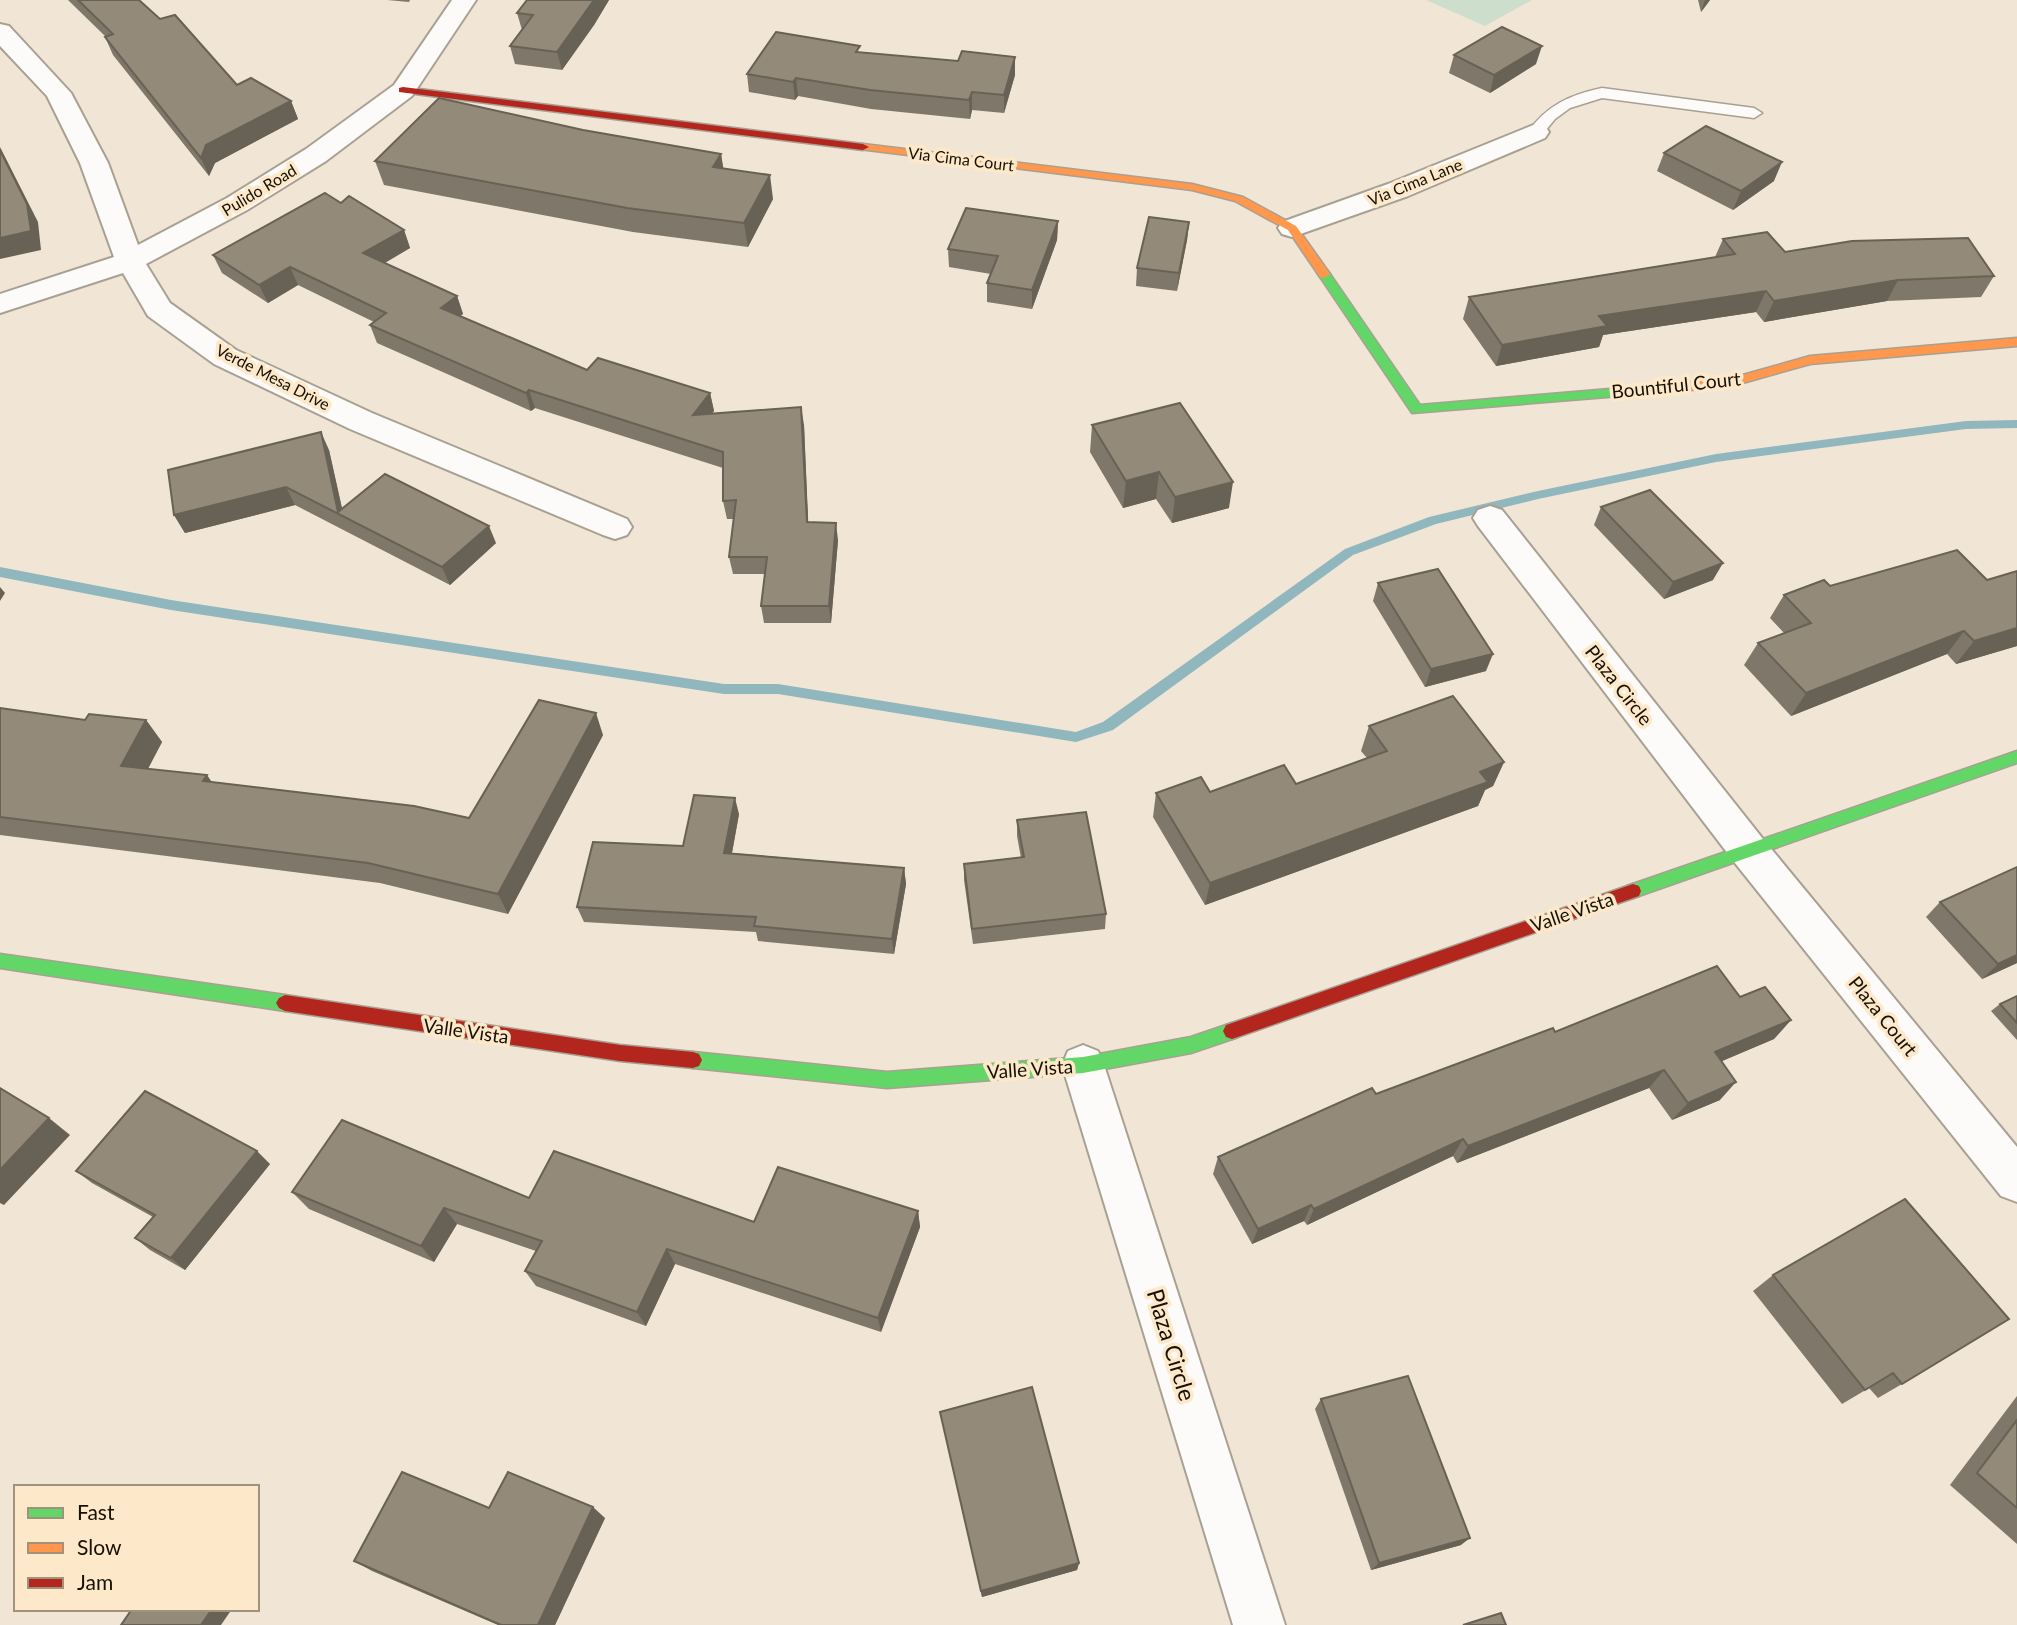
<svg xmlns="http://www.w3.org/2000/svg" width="2017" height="1625" font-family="Lato,sans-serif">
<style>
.green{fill:#cddecc}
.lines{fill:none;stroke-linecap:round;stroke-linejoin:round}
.stream{fill:#90b6be;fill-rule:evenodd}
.lane-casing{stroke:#a8a092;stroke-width:3}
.street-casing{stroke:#a8a092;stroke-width:4}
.fast-casing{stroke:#a8a092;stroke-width:3}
.slow-casing{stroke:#a8a092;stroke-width:3}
.jam-casing{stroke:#a8a092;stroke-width:3}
.lane{fill:#fdfbf9;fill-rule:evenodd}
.street{fill:#fdfbf9;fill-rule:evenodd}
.fast{fill:#63d668;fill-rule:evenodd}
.slow{fill:#ff974d;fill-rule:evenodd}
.jam{fill:#b3261e;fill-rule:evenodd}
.wall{fill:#7f7769}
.shaded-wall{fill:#686155}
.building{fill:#948a7a;stroke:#686155;stroke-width:2}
.labels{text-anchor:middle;stroke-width:7;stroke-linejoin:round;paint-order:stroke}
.far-street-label{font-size:16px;fill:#161005;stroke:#fde9c9}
.street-label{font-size:19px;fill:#161005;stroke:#fde9c9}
.near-street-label{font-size:23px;fill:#161005;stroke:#fde9c9}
</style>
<rect width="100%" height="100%" fill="#f1e6d5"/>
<!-- green -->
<polygon class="green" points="1426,0 1532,0 1485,26"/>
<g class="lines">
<!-- stream -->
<polygon class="stream" points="2017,420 2017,428 1966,429 1716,462 1538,499 1436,524 1353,555 1113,730 1076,742 778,694 724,694 171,610 0,577 0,567 171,600 724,684 778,684 1076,732 1103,722 1345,549 1429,517 1538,491 1716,454 1966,421"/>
<!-- lane casing -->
<g class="lane-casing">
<path id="lane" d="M1602,88L1754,108L1762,113L1754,118L1602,98L1570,108L1555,119L1542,135H1530L1528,132C1547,105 1570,95 1602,88Z"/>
</g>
<!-- street casing -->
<g class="street-casing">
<g id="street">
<polygon points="452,0 476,0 412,96 326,161 247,210 146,264 170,303 236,350 372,413 627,519 632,527 627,535 615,539 603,535 350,429 214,364 148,316 123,273 0,313 0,294 114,257 80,163 47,96 0,46 0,24 9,26 71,93 108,163 138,245 227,198 306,149 394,85"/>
<polygon points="1536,124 1545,126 1549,132 1545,138 1408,196 1292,237 1282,234 1278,228 1282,222 1388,184"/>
<polygon points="1490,506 1502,510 1763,839 2017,1147 2017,1202 2001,1196 1735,863 1478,526 1473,518 1478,510"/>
<polygon points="1083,1045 1098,1051 1104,1065 1285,1625 1233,1625 1062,1065 1068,1051"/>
</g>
</g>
<!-- fast casing -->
<g class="fast-casing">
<g id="fast">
<polygon points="1324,270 1328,271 1420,405 1669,384 1675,388 1669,392 1412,413 1318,274"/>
<polygon points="2017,751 2017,763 1633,898 1627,896 1625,891 1627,886"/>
<polygon points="0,954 285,995 291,998 294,1003 291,1008 285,1011 0,968"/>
<polygon points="1232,1023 1238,1025 1241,1031 1238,1037 1191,1053 1083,1073 887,1088 693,1068 687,1066 684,1060 687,1054 693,1052 887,1072 1083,1057 1191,1037"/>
</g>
</g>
<!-- slow casing -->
<g class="slow-casing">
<g id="slow">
<polygon points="863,144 1192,184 1243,197 1296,226 1330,274 1324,278 1320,277 1288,230 1235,201 1192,190 859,149 859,145"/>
<polygon points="2017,338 2017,346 1810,364 1732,386 1669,392 1663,388 1669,384 1732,378 1810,356"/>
</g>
</g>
<!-- jam casing -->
<g class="jam-casing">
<g id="jam">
<polygon points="403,87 863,144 869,147 863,150 399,92 399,88"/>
<polygon points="1633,884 1639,886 1641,891 1639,896 1232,1039 1226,1037 1223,1031 1226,1025 1232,1023"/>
<polygon points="285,995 620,1045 693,1052 699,1054 702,1060 699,1066 693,1068 620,1061 285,1011 279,1008 276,1003 279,998"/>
</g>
</g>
<!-- lane -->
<use href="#lane" class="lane"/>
<!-- street -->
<use href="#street" class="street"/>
<!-- fast -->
<use href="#fast" class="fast"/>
<!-- slow -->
<use href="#slow" class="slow"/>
<!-- jam -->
<use href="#jam" class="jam"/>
</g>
<!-- wall -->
<g class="wall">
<polygon points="68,0 139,0 160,19 237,85 291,101 298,119 215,163 209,176 113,55 105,37 106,37"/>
<polygon points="387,0 410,0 409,2"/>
<polygon points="527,0 609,0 594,25 562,70 515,64 510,46 522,30 517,13"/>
<polygon points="1698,0 1710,0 1701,12"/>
<polygon points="860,52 958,61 1015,57 1015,75 1004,113 972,110 970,119 871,109 798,96 795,100 749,92 747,74"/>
<polygon points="1454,55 1536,64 1490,93 1449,73"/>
<polygon points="583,130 721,154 723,169 773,199 748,247 633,232 384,185 375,161"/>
<polygon points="1664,153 1774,181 1733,210 1657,171"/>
<polygon points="341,203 404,230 410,248 385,263 457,296 463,314 460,316 587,370 710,393 714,411 712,413 804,425 808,522 838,540 831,623 764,623 761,606 765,574 733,574 729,557 734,519 727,519 723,501 723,468 535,408 531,411 377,343 370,325 374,322 298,285 268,303 222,273 213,255"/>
<polygon points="1058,221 1057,240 1032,309 987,302 987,283 991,274 949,267 948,249"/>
<polygon points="1189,222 1187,240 1177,291 1136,286 1137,268"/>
<polygon points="1723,239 1785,252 1994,276 1981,297 1887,301 1764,322 1756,312 1603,335 1599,347 1496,366 1463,319 1469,297 1715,257"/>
<polygon points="1092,425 1229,508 1172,523 1156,499 1123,508 1090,452"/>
<polygon points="329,450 342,509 496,543 450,585 295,505 185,533 174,515"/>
<polygon points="1601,507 1713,580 1664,599 1594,525"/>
<polygon points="1378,583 1486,671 1425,687 1373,601"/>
<polygon points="1830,586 2017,646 1956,664 1947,654 1791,716 1744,665 1758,643 1784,633 1770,618 1784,595"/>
<polygon points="0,708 85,720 146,720 162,742 148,769 212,782 469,818 603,735 508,914 380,883 0,835"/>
<polygon points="1369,726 1504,762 1493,786 1485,790 1478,806 1205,905 1153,817 1156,793 1210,792 1296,784 1367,758 1361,751"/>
<polygon points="739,814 732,853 904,868 906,884 894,954 758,941 756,932 584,922 577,907"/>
<polygon points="1017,820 1106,914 1105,929 973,944 964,880 964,864 1021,858 1017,836"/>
<polygon points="2017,867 2017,963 1982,979 1926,917 1940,902"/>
<polygon points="2017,996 2017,1040 1991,1011 2000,1004"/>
<polygon points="1740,997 1791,1020 1774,1039 1721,1061 1720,1100 1672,1120 1649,1088 1457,1163 1453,1156 1307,1225 1304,1221 1252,1244 1213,1174 1218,1157 1376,1094 1555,1032"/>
<polygon points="270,1164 185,1270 150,1250 135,1238 153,1217 92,1183 76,1171"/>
<polygon points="292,1192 529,1198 754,1222 918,1211 920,1227 881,1332 675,1264 646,1326 536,1286 525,1271 536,1251 457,1224 434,1262 309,1209"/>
<polygon points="1905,1199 1902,1384 1878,1398 1869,1388 1842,1404 1753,1291 1773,1275"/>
<polygon points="2017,1396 2017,1544 1950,1485"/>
<polygon points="1321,1399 1461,1545 1371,1570 1315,1409"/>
<polygon points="940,1412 1079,1563 1077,1570 982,1597"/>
<polygon points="489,1508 605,1518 555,1625 498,1625 372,1571 354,1561"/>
</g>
<!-- shaded-wall -->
<g class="shaded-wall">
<polygon points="594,0 609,0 594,25 562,70 557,52"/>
<polygon points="1705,0 1710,0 1701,12"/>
<polygon points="1542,46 1536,64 1490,93 1494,75"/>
<polygon points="1015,57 1015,75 1004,113 1004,95"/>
<polygon points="796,78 798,96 795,100 793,82"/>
<polygon points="972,92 972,110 970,119 969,100"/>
<polygon points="291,101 298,119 215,163 209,176 201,158 206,145"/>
<polygon points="0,147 38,222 41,250 0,259"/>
<polygon points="721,154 725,178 713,167"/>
<polygon points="1782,162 1774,181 1733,210 1741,191"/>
<polygon points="770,175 773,199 748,247 744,223"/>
<polygon points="1058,221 1057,240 1032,309 1032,290"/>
<polygon points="1189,222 1187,240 1177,291 1179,273"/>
<polygon points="404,230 410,248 370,271 363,253"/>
<polygon points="290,267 298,285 268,303 259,285"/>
<polygon points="1898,280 1887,301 1764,322 1774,301"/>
<polygon points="1766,291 1756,312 1603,335 1599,347 1496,366 1502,345 1599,316"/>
<polygon points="457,296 463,314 447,326 441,308"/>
<polygon points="529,390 535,408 531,411 526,393"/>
<polygon points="710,393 714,411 696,432 693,415"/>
<polygon points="801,407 804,425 809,540 807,522"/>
<polygon points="321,432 329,450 344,517 338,512"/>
<polygon points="1159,472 1156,499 1123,508 1126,481"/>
<polygon points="1233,482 1229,508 1172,523 1175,497"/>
<polygon points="286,487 295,505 185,533 174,515"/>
<polygon points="836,523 838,540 831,623 829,606"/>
<polygon points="489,526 496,543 450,585 442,567"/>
<polygon points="1723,563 1713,580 1664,599 1673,582"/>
<polygon points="0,587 5,593 0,601"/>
<polygon points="2017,628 2017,646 1956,664 1974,641"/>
<polygon points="1964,631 1947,654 1791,716 1806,693"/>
<polygon points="1493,654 1486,671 1425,687 1431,669"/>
<polygon points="596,713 603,735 508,914 498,894"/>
<polygon points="146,720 162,742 138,787 121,766"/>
<polygon points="1504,762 1493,786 1485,790 1478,806 1205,905 1210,883"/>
<polygon points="207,775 222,797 203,781"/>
<polygon points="735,798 739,814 729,869 724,853"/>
<polygon points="904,868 906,884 894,954 892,939"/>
<polygon points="2017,955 2017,963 1982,979 1998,964"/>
<polygon points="1791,1020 1774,1039 1699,1071 1715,1052"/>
<polygon points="1664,1070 1649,1088 1457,1163 1468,1146"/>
<polygon points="1736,1082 1720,1100 1672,1120 1688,1103"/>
<polygon points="49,1118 70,1135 4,1205 0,1203 0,1170"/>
<polygon points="1463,1139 1453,1156 1307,1225 1314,1209"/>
<polygon points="257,1151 270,1164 185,1270 171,1258"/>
<polygon points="1311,1205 1304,1221 1252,1244 1258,1229"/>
<polygon points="444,1208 457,1224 434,1262 421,1246"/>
<polygon points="918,1211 920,1227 881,1332 878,1318"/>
<polygon points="667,1249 675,1264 646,1326 637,1312"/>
<polygon points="593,1507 605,1518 555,1625 538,1625"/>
<polygon points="1470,1538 1461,1545 1371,1570 1379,1563"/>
<polygon points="1079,1563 1077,1570 982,1597 981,1591"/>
<polygon points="212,1609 232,1609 221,1625 201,1625"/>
</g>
<!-- building -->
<g class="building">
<polygon points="78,0 139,0 160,19 175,15 237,85 251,78 291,101 206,145 201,158 105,37 113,34"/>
<polygon points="527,0 594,0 557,52 510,46 533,15 517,13"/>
<polygon points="1502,27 1542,46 1494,75 1454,55"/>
<polygon points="776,32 860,46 856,52 958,61 962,51 1015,57 1004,95 972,92 969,100 870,90 796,78 793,82 747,74"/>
<polygon points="439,98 583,130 721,154 713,167 770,175 744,223 627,208 375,161"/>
<polygon points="1706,126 1782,162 1741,191 1664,153"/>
<polygon points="0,150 27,204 31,231 0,238"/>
<polygon points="325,193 341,203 349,196 404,230 363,253 457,296 441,308 587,370 598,358 710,393 693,415 801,407 807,522 836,523 829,606 761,606 767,557 729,557 736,500 723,501 723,452 529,390 526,393 370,325 386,313 290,267 259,285 213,255"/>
<polygon points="966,208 1058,221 1032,290 987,283 998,256 948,249"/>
<polygon points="1149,217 1189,222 1179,273 1137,268"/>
<polygon points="1767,232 1785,252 1852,241 1968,238 1994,276 1898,280 1774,301 1766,291 1599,316 1607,326 1502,345 1469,297 1735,254 1723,239"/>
<polygon points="1180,403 1233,482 1175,497 1159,472 1126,481 1092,425"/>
<polygon points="321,432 338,512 385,474 489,526 442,567 286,487 174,515 168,470"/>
<polygon points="1650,490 1723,563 1673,582 1601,507"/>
<polygon points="1957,550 1987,580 2017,571 2017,628 1974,641 1964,631 1806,693 1758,643 1811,623 1784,595 1824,580 1830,586"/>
<polygon points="1438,569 1493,654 1431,669 1378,583"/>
<polygon points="1453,696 1504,762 1480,772 1488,782 1210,883 1156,793 1201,777 1210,792 1284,765 1296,784 1387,751 1369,726"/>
<polygon points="539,700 596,713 498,894 368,863 0,817 0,708 85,720 89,714 146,720 121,766 207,775 203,781 414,806 469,818"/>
<polygon points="694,795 735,798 724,853 904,868 892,939 754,926 756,917 577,907 593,842 683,846"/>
<polygon points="1086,812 1106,914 972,929 964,864 1024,857 1017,820"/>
<polygon points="2017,867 2017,955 1998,964 1940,902"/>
<polygon points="1717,966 1740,997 1765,987 1791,1020 1715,1052 1736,1082 1688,1103 1664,1070 1468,1146 1463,1139 1314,1209 1311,1205 1258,1229 1218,1157 1372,1088 1376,1094 1553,1028 1555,1032"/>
<polygon points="2017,996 2017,1023 2000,1004"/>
<polygon points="0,1088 49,1118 0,1170"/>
<polygon points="145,1091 257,1151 171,1258 135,1238 155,1215 76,1171"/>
<polygon points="342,1120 529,1198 554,1151 754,1222 778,1167 918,1211 878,1318 667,1249 637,1312 525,1271 542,1241 444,1208 421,1246 292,1192"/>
<polygon points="1905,1199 2009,1319 1902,1384 1893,1373 1865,1390 1773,1275"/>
<polygon points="1408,1376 1470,1538 1379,1563 1321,1399"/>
<polygon points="1032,1387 1079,1563 981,1591 940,1412"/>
<polygon points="2017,1420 2017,1508 1977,1473"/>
<polygon points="402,1472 489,1508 508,1472 593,1507 538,1625 501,1625 354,1561"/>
<polygon points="132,1609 212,1609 201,1625 121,1625"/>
<polygon points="1501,1613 1506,1625 1463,1625"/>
</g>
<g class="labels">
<!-- far-street labels -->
<g class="far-street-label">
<text transform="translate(961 159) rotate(7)" y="6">Via Cima Court</text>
<text transform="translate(1415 182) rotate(-22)" y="6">Via Cima Lane</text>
<text transform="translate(259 190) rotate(-31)" y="6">Pulido Road</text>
<text transform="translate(273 377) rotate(27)" y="6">Verde Mesa Drive</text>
</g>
<!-- street labels -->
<g class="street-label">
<text transform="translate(1676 385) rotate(-6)" y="7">Bountiful Court</text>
<text transform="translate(1619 685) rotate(52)" y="7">Plaza Circle</text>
<text transform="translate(1572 912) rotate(-19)" y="7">Valle Vista</text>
<text transform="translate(1883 1016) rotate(51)" y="7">Plaza Court</text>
<text transform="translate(466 1031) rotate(8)" y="7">Valle Vista</text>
<text transform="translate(1030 1069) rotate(-4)" y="7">Valle Vista</text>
</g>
<!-- near-street labels -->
<g class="near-street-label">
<text transform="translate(1171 1345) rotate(73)" y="8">Plaza Circle</text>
</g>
</g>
<!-- legend -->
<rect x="14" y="1485" width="245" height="126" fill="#fde9c9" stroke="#a1927b" stroke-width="2"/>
<rect x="28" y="1508" width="35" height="10" fill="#63d668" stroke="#a1927b" stroke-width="2"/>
<text x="77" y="1520" font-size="21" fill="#161005">Fast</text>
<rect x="28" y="1543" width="35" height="10" fill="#ff974d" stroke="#a1927b" stroke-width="2"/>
<text x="77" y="1555" font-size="21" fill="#161005">Slow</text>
<rect x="28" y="1578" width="35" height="10" fill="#b3261e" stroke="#a1927b" stroke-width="2"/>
<text x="77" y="1590" font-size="21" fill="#161005">Jam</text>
</svg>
